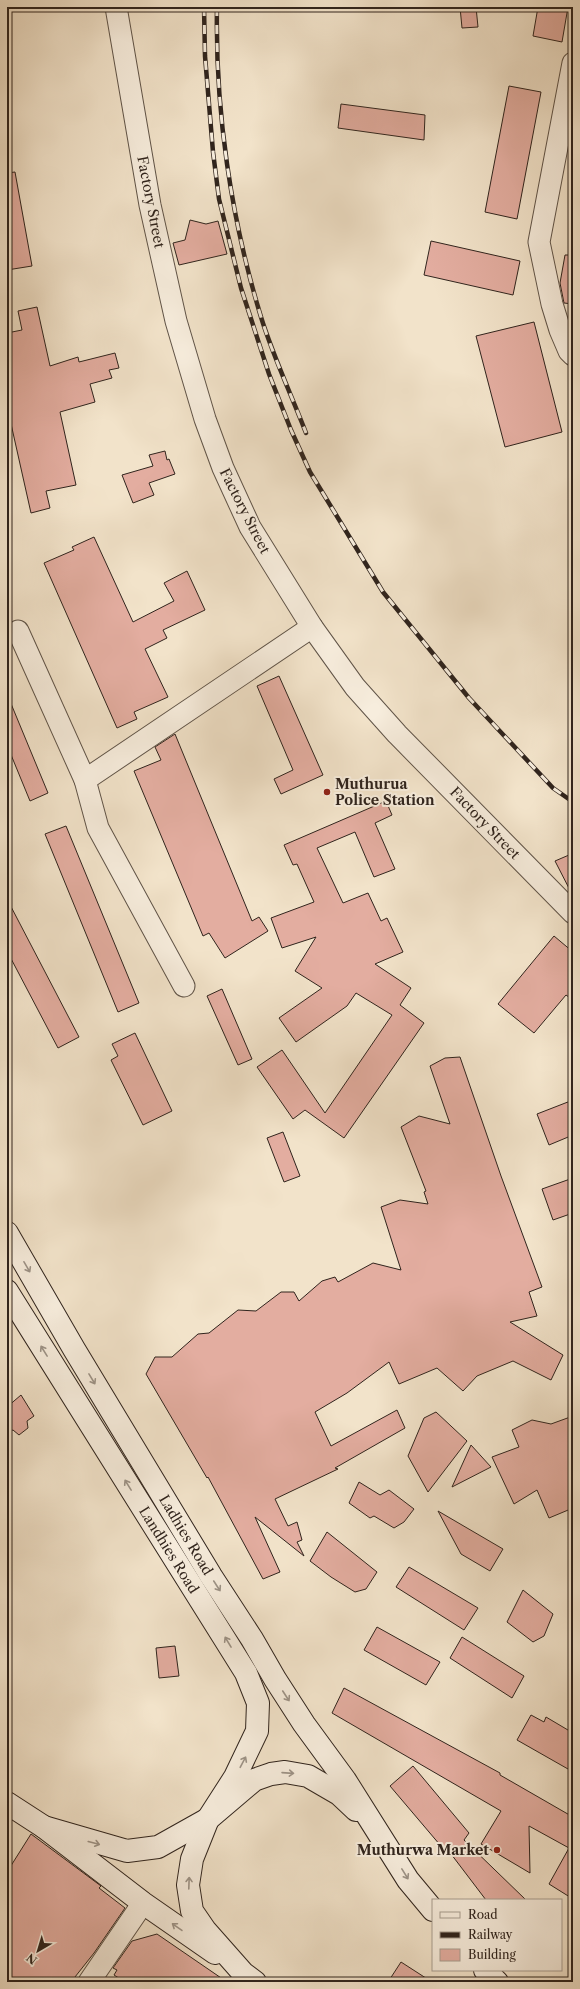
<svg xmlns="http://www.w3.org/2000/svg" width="580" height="1989" font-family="'Libre Caslon Text',serif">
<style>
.building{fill:#e3ada0;stroke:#30241d}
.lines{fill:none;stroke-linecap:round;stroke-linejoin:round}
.street-casing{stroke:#605448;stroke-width:23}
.secondary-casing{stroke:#30241d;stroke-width:24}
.street{stroke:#f7eddd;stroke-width:21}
.secondary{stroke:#f7eddd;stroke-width:22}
.rail-casing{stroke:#30241d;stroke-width:4.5}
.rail{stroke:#f7eddd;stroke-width:3;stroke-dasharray:9;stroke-linecap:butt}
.oneway{stroke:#9d9387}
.poi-dot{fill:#8f2418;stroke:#f7eddd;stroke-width:1.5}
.labels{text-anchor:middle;stroke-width:4;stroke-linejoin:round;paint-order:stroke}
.street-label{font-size:14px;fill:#30241d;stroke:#f7eddd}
.poi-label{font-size:14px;font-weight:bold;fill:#30241d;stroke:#f7eddd;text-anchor:start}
</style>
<rect width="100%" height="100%" fill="#f2e3ca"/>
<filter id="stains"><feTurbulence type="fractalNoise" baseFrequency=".005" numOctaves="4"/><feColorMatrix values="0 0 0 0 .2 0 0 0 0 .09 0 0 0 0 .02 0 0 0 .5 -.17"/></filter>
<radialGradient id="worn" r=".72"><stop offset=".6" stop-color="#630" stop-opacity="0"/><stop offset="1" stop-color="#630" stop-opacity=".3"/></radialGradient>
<!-- building -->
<g class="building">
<polygon points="460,7 476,7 478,27 462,28"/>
<polygon points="538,7 568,7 562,42 533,36"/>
<polygon points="509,86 541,92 517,219 485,212"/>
<polygon points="341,104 425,115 424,140 338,128"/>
<polygon points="15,172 32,266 7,270 7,173"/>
<polygon points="190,220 206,224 218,221 227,254 179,265 173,243 185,240"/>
<polygon points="431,241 520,261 513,295 424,275"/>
<polygon points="565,255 573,255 573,304 564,303 560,283"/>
<polygon points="37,307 50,366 78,357 79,362 115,353 119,368 109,370 112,378 90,384 95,402 60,412 76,485 46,491 50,508 31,513 7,406 7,333 22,330 18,311"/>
<polygon points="534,322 562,432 505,447 476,336"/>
<polygon points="165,451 167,460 169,459 175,474 149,483 154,495 133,503 122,475 153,466 149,455"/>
<polygon points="94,537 133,622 174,601 164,583 187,571 205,610 163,630 167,638 145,649 168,697 134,712 137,719 117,728 44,563 74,550 72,547"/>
<polygon points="279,676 323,775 281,794 274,779 293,770 257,686"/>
<polygon points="7,694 48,793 30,801 7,745"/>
<polygon points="175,734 252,921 259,917 268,931 225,958 209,933 203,936 134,771 161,760 155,747"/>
<polygon points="386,801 392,815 375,823 395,869 374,877 355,832 317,848 343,903 368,893 381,921 387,918 403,952 375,964 411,988 400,1005 424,1023 344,1138 305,1110 293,1119 257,1067 282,1050 325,1113 392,1015 356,993 347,1006 296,1042 279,1018 322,988 295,971 316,937 282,948 271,918 314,902 297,864 293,865 284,845"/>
<polygon points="66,826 139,1003 118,1012 45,834"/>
<polygon points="569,855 573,863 573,896 555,861"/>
<polygon points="7,899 79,1037 58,1048 7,951"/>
<polygon points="554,936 573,952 573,1000 566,995 534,1033 498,1004"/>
<polygon points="222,989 252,1059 238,1065 207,996"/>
<polygon points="135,1033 172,1111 143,1125 111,1060 118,1056 112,1044"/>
<polygon points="460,1057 501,1176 542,1287 529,1292 537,1316 510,1322 563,1355 551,1380 513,1361 477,1376 463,1391 437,1368 399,1384 389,1362 347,1393 315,1412 331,1446 397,1410 405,1428 335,1468 338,1469 275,1499 288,1526 297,1522 302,1540 297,1542 304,1556 255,1517 280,1572 263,1579 208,1477 207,1478 146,1374 155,1357 172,1357 198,1334 209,1333 238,1310 256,1311 281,1292 294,1292 299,1301 322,1281 335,1277 338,1282 373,1263 401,1270 381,1207 400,1200 428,1204 424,1192 426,1191 401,1127 419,1116 450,1124 430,1066 445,1058"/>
<polygon points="573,1100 573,1135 549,1145 537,1114"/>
<polygon points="283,1132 300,1176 284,1182 267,1138"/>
<polygon points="573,1178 573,1213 553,1220 542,1189"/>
<polygon points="21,1395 34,1416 27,1421 28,1428 19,1435 13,1430 7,1432 7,1407"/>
<polygon points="436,1412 467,1441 428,1492 408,1456 424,1418"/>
<polygon points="573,1416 573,1508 549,1518 537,1490 514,1504 492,1457 519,1447 512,1430 532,1420 551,1424"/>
<polygon points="471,1445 491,1467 452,1487"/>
<polygon points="359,1482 380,1495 389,1490 414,1509 404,1522 394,1528 374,1516 370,1518 349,1503"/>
<polygon points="438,1511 503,1549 490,1571 461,1554"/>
<polygon points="327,1532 377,1572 366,1589 355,1592 331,1577 310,1561"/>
<polygon points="409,1567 478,1608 464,1630 396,1587"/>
<polygon points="523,1590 553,1614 544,1636 533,1642 507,1622"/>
<polygon points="377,1627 440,1662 426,1685 364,1650"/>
<polygon points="462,1637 524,1676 512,1698 450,1658"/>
<polygon points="175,1646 179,1676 159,1678 156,1648"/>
<polygon points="344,1688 500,1773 500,1775 573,1817 573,1899 549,1884 569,1848 529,1826 530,1873 481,1844 501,1811 332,1713"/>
<polygon points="531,1715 544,1722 546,1717 573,1733 573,1760 568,1769 517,1740"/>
<polygon points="413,1766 469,1833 464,1840 526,1900 486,1900 448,1850 446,1852 390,1786"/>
<polygon points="31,1834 101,1886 99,1888 125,1908 94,1953 71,1982 7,1982 7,1872"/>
<polygon points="157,1934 227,1982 125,1982 114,1975 117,1970 113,1968 132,1941"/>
<polygon points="401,1962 432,1982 388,1982"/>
</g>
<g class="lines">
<!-- street casing -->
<g class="street-casing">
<g id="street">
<polyline points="116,7 150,205 176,321 205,419 223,468 250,527 312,627 355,687 397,734 573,913"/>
<polyline points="573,63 539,242 552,304 560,330 569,351 573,355"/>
<polyline points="18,631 85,780 312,627"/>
<polyline points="85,780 98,828 184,986"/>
<polyline points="89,1982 143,1903"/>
</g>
</g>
<!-- secondary casing -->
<g class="secondary-casing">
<g id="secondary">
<polyline points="7,1233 74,1349 211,1576 252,1639 275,1679 304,1724 345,1780 408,1880 433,1910"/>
<polyline points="7,1291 246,1673 258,1703 257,1731 235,1777 208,1819 192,1859 188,1885 192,1911 205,1930 243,1973 255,1982"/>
<polyline points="7,1803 44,1827 143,1903 215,1953"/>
<polyline points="44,1827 127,1851 158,1847 208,1819 254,1780 271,1774 285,1772 308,1776 339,1794 356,1810"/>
<polyline points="485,1970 497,1982"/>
</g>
</g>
<!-- street -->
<use href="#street" class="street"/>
<!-- secondary -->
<use href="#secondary" class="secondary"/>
<!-- rail casing -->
<g class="rail-casing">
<g id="rail">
<polyline points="204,7 205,56 213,152 219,199 241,288 269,374 291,430 310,472 383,592 469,698 553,788 573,802"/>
<path d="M217,7C215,110 231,219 261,317C273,356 291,394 306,433"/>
</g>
</g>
<!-- rail -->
<use href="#rail" class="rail"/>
</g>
<!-- one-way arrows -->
<defs><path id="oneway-shaft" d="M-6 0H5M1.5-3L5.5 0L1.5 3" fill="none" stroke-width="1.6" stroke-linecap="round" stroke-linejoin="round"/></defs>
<g class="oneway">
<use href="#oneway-shaft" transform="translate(27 1267) rotate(60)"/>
<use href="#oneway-shaft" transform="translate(44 1351) rotate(-122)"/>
<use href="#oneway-shaft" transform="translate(92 1379) rotate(59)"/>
<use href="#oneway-shaft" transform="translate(128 1485) rotate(-122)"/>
<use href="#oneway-shaft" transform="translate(217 1586) rotate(57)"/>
<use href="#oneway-shaft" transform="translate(228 1642) rotate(-121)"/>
<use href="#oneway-shaft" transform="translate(286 1696) rotate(57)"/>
<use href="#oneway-shaft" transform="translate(243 1762) rotate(-62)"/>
<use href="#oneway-shaft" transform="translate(288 1773) rotate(4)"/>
<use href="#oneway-shaft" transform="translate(94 1843) rotate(15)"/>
<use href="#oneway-shaft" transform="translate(405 1874) rotate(58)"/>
<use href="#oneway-shaft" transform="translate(189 1883) rotate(-88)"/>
<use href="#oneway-shaft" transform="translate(177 1927) rotate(-145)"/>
</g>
<!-- markers -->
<g class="poi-dot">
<circle cx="327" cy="792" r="4"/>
<circle cx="497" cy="1850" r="4"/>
</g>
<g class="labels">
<!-- street labels -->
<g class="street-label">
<text transform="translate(151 202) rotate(79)" y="5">Factory Street</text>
<text transform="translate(245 511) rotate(63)" y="5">Factory Street</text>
<text transform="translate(485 823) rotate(46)" y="5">Factory Street</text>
<text transform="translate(186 1535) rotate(59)" y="5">Ladhies Road</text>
<text transform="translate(169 1550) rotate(58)" y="5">Landhies Road</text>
</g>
<!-- poi labels -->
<g class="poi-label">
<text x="335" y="789">Muthurua<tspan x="335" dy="16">Police Station</tspan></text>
<text x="489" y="1855" text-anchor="end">Muthurwa Market</text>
</g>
</g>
<!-- margin -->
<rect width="580" height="1989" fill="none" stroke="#f2e3ca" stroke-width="24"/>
<rect x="8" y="8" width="564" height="1973" fill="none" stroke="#30241d" stroke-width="2"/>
<rect x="12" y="12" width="556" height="1965" fill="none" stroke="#30241d"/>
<!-- legend -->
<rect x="432" y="1899" width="130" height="72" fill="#f7eddd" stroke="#a79d90"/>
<rect x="440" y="1912" width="20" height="6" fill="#f7eddd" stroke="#a79d90"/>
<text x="468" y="1919" font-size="12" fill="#30241d">Road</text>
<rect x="440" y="1932" width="20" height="6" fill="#30241d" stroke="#a79d90"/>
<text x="468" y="1939" font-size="12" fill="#30241d">Railway</text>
<rect x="440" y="1949" width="20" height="12" fill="#e3ada0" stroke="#a79d90"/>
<text x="468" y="1959" font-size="12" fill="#30241d">Building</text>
<!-- north arrow -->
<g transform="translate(38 1951) rotate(218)" stroke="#f7eddd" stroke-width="3" paint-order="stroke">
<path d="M0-3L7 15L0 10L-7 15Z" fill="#30241d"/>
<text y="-6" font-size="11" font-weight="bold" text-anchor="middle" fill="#30241d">N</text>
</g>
<rect width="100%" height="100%" filter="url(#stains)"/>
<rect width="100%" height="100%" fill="url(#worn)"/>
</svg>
